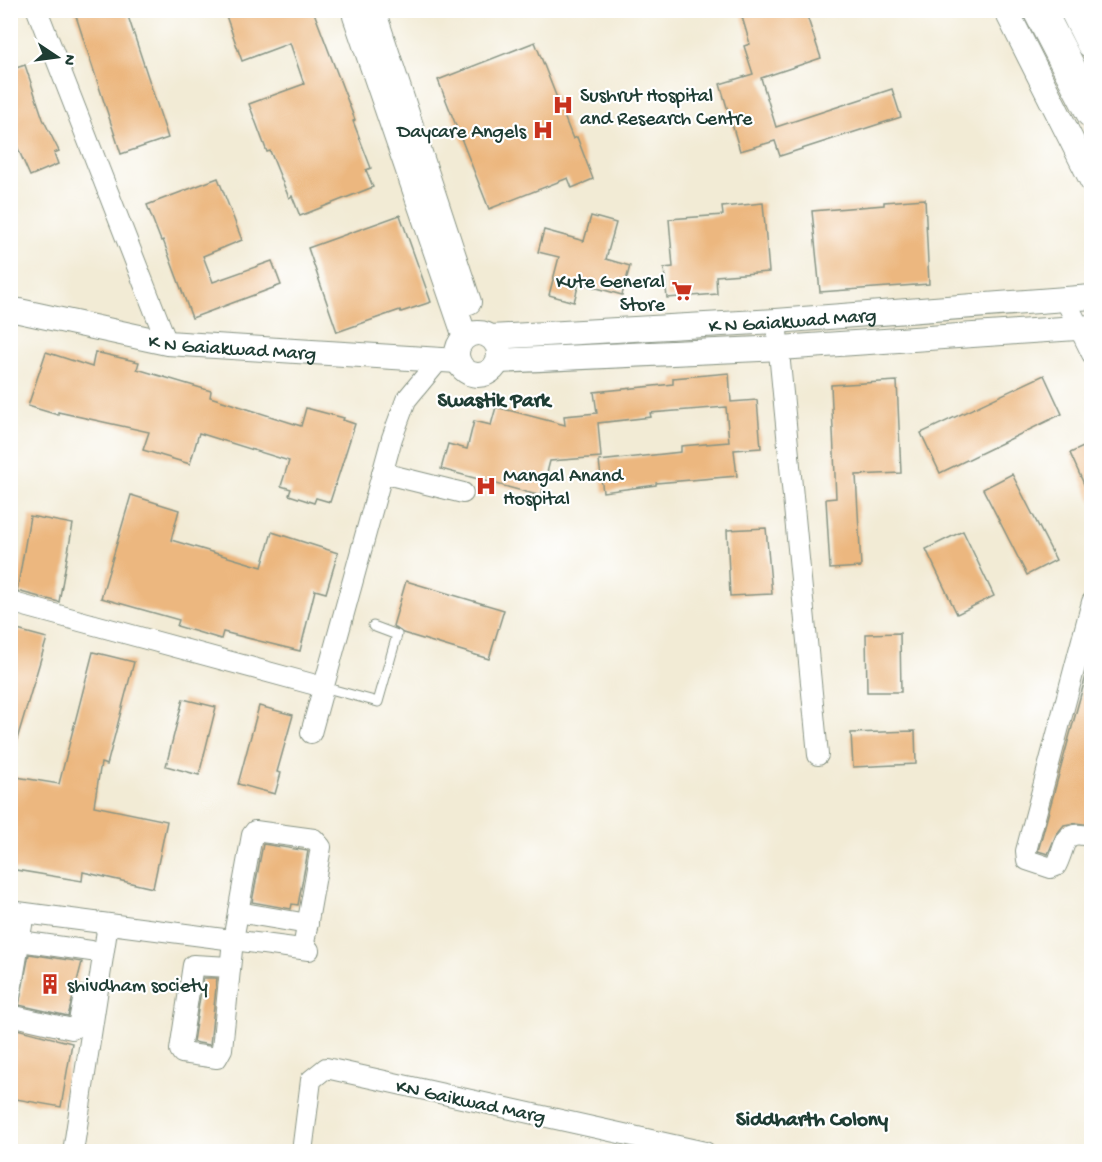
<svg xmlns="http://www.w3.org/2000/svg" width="1102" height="1162" font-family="'Gochi Hand',sans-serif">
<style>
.building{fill:#ecb77f}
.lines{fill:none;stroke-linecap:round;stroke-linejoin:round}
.service-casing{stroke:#889484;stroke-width:11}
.minor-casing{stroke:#889484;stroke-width:22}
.tertiary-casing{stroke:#889484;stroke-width:26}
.trunk-casing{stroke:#889484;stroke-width:34}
.service{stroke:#fff;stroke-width:9}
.minor{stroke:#fff;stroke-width:20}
.tertiary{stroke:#fff;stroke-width:24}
.trunk{stroke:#fff;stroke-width:32}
.labels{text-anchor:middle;stroke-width:4.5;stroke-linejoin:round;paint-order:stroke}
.poi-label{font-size:20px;fill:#1f3d34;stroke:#fff;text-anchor:start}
.street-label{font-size:20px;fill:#1f3d34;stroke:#fff}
.neighbourhood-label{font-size:21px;font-weight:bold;fill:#1f3d34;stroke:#fff}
</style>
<rect width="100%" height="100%" fill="#fff"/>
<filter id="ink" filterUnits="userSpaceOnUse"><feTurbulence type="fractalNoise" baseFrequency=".0167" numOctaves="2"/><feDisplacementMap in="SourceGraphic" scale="12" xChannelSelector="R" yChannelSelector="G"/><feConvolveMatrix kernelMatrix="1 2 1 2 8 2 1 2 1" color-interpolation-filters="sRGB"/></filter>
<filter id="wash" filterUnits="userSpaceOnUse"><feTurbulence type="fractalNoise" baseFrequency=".008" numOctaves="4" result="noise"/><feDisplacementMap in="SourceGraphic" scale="24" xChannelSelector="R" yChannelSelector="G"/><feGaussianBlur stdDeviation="1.35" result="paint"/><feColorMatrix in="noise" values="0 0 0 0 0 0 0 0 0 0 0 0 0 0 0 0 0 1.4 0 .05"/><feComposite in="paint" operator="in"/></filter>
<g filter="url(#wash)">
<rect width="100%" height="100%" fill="#f2ebd5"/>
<g id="blocks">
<!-- building -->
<g class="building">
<polygon points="74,10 126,10 168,138 121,154"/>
<polygon points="224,10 313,10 355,120 353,121 371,168 366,170 373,187 300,216 292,196 289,198 270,151 267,152 249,104 304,84 290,43 242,61"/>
<polygon points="740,10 805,10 821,58 761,78 776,127 892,89 901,117 780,156 775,141 740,151 720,84 753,74 744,46 750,44"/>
<polygon points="535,42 573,139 577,137 593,179 572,188 568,178 489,209 438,80"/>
<polygon points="25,65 43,119 59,151 54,153 58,164 30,176 10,130 10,70"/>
<polygon points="218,178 242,240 203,256 213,282 272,261 281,285 192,318 163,240 161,241 147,205"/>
<polygon points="925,199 929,284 820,292 812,211 884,205 884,202"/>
<polygon points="763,203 769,272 716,276 717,294 667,298 664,268 673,267 669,219 723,215 722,207"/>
<polygon points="400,215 431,302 401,312 400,310 337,332 308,248"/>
<polygon points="591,216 616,223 606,259 630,266 622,295 579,283 574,302 549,295 559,257 538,252 544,230 584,241"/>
<polygon points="46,352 92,367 95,352 139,362 137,369 211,391 210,397 301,426 306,408 344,418 343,420 355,424 330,502 316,498 314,503 289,495 291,489 281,486 289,461 199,433 190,464 143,450 149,432 58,412 58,415 28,406"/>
<polygon points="729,373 731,402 757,400 761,448 734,450 737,476 656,483 656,485 603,492 599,461 681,452 681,446 729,442 726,407 650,413 651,417 598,423 601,457 550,461 541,496 441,469 448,444 467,449 474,421 491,425 496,407 565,425 564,416 597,413 594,392 673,384 673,378"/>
<polygon points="1044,375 1062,414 940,473 921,433"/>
<polygon points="897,381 901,473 856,475 861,567 830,569 826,499 836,498 831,385"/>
<polygon points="1092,443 1092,502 1070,453"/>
<polygon points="1012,474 1056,560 1027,575 983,489"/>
<polygon points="131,495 179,510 171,540 262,567 272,532 338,553 326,593 315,590 300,651 223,632 221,639 177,626 179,620 101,598"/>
<polygon points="30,516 73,524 59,602 17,591"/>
<polygon points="766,528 772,594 730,596 727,530"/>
<polygon points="963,531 994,596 957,614 926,549"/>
<polygon points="406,581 504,610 489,659 403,633 393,626"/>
<polygon points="10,628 47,638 15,746 10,746"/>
<polygon points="900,633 901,692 867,692 866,634"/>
<polygon points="93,652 134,662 107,765 101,763 94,806 167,821 153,888 83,872 82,881 10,869 10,776 59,784"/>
<polygon points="1092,654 1092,825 1075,823 1064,825 1056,835 1048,854 1038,851"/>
<polygon points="183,699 216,707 199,775 166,766"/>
<polygon points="259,706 293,715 277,772 281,773 275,794 238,784"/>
<polygon points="915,731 916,764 853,767 851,733"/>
<polygon points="263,844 308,851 298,905 292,904 291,909 252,902"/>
<polygon points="29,954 82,962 68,1016 19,1005"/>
<polygon points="203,978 217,978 210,1045 193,1042"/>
<polygon points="13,1028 72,1043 61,1107 10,1098"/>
</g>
</g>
</g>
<g filter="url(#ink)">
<use href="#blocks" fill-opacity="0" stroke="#889484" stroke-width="1.5"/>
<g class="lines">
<!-- service casing -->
<g class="service-casing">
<polyline id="service" points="323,687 378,702 397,635 373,626"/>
</g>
<!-- minor casing -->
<g class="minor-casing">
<g id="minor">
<polyline points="37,10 167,343"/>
<polyline points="1065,299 1092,354"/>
<polyline points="776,321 818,755"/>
<polyline points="382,473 463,493"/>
<polyline points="10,602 323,687"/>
<path d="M1092,602L1026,851L1027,860L1051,868L1056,866C1067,845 1061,828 1092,837"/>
<polyline points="311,733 392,438 406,400 439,360"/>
<polyline points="10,911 309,950"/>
<polyline points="238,912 308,924"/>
<polyline points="20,941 91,951"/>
<polyline points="230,967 193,965 180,1050 182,1053 217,1058 222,1049 233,940 252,835 255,831 314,839 321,847 303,949"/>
<polyline points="10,997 24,913"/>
<polyline points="10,1015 72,1029 78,1026 84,996"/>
<polyline points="73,1152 108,924"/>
<polyline points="302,1152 311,1080 326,1068 705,1152"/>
</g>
</g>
<!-- tertiary casing -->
<g class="tertiary-casing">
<g id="tertiary">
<polyline points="356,10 355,16 465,337"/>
<polyline points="373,10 469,302"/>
<polyline points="1006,10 1092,181"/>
<path id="s1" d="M10,309L167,343L458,361"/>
<circle cx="478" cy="354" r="21"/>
<path id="s2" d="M491,337L776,321L1092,297"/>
<polyline points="498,361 780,348 1092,327"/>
</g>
</g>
<!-- trunk casing -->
<g class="trunk-casing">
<g id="trunk">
<polyline points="1039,10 1092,112"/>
<polyline points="1076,10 1092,42"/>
</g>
</g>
<!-- service -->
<use href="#service" class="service"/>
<!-- minor -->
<use href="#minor" class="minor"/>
<!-- tertiary -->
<use href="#tertiary" class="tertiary"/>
<!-- trunk -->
<use href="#trunk" class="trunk"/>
</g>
</g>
<!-- icons -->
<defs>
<g id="hospital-bare" transform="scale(1.62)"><path d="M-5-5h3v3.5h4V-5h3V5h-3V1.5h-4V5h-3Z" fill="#c8321e" stroke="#fff" stroke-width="2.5" paint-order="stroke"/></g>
<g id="supermarket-bare" transform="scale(1.62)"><path d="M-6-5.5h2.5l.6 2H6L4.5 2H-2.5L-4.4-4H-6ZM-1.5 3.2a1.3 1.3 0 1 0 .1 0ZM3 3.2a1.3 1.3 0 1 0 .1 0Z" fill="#c8321e" stroke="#fff" stroke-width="2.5" paint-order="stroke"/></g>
<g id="building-bare" transform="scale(1.62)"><path d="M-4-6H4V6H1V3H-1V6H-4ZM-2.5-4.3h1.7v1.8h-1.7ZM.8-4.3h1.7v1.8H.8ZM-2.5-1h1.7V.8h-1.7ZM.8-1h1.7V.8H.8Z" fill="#c8321e" stroke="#fff" stroke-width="2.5" paint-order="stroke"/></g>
</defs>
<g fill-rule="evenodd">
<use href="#hospital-bare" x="563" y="105"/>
<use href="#hospital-bare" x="543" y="130"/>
<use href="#supermarket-bare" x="682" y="291"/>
<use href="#hospital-bare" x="486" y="486"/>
<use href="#building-bare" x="50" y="984"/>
</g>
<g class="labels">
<!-- poi labels -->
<g class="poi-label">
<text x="580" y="101">Sushrut Hospital<tspan x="580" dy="23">and Research Centre</tspan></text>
<text x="526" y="137" text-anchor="end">Daycare Angels</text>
<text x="665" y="287" text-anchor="end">Kute General<tspan x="665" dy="23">Store</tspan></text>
<text x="503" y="481">Mangal Anand<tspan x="503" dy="23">Hospital</tspan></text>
<text x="67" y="991">shivdham society</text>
</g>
<!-- street labels -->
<g class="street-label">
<text dy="7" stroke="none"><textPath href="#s2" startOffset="302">K N Gaiakwad Marg</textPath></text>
<text dy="7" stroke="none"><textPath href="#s1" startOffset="226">K N Gaiakwad Marg</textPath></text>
<text transform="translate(471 1100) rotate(12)" y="7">KN Gaikwad Marg</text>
</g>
<!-- neighbourhood labels -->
<g class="neighbourhood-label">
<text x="494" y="406">Swastik Park</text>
<text x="812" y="1125">Siddharth Colony</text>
</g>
</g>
<!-- margin -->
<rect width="1102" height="1162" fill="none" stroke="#fff" stroke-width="36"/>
<!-- north arrow -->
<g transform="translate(57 57) rotate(103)" stroke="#ffffff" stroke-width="4.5" paint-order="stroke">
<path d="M0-4.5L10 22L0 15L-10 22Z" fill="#1f3d34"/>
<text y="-9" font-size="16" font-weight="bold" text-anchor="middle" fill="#1f3d34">N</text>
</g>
</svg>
